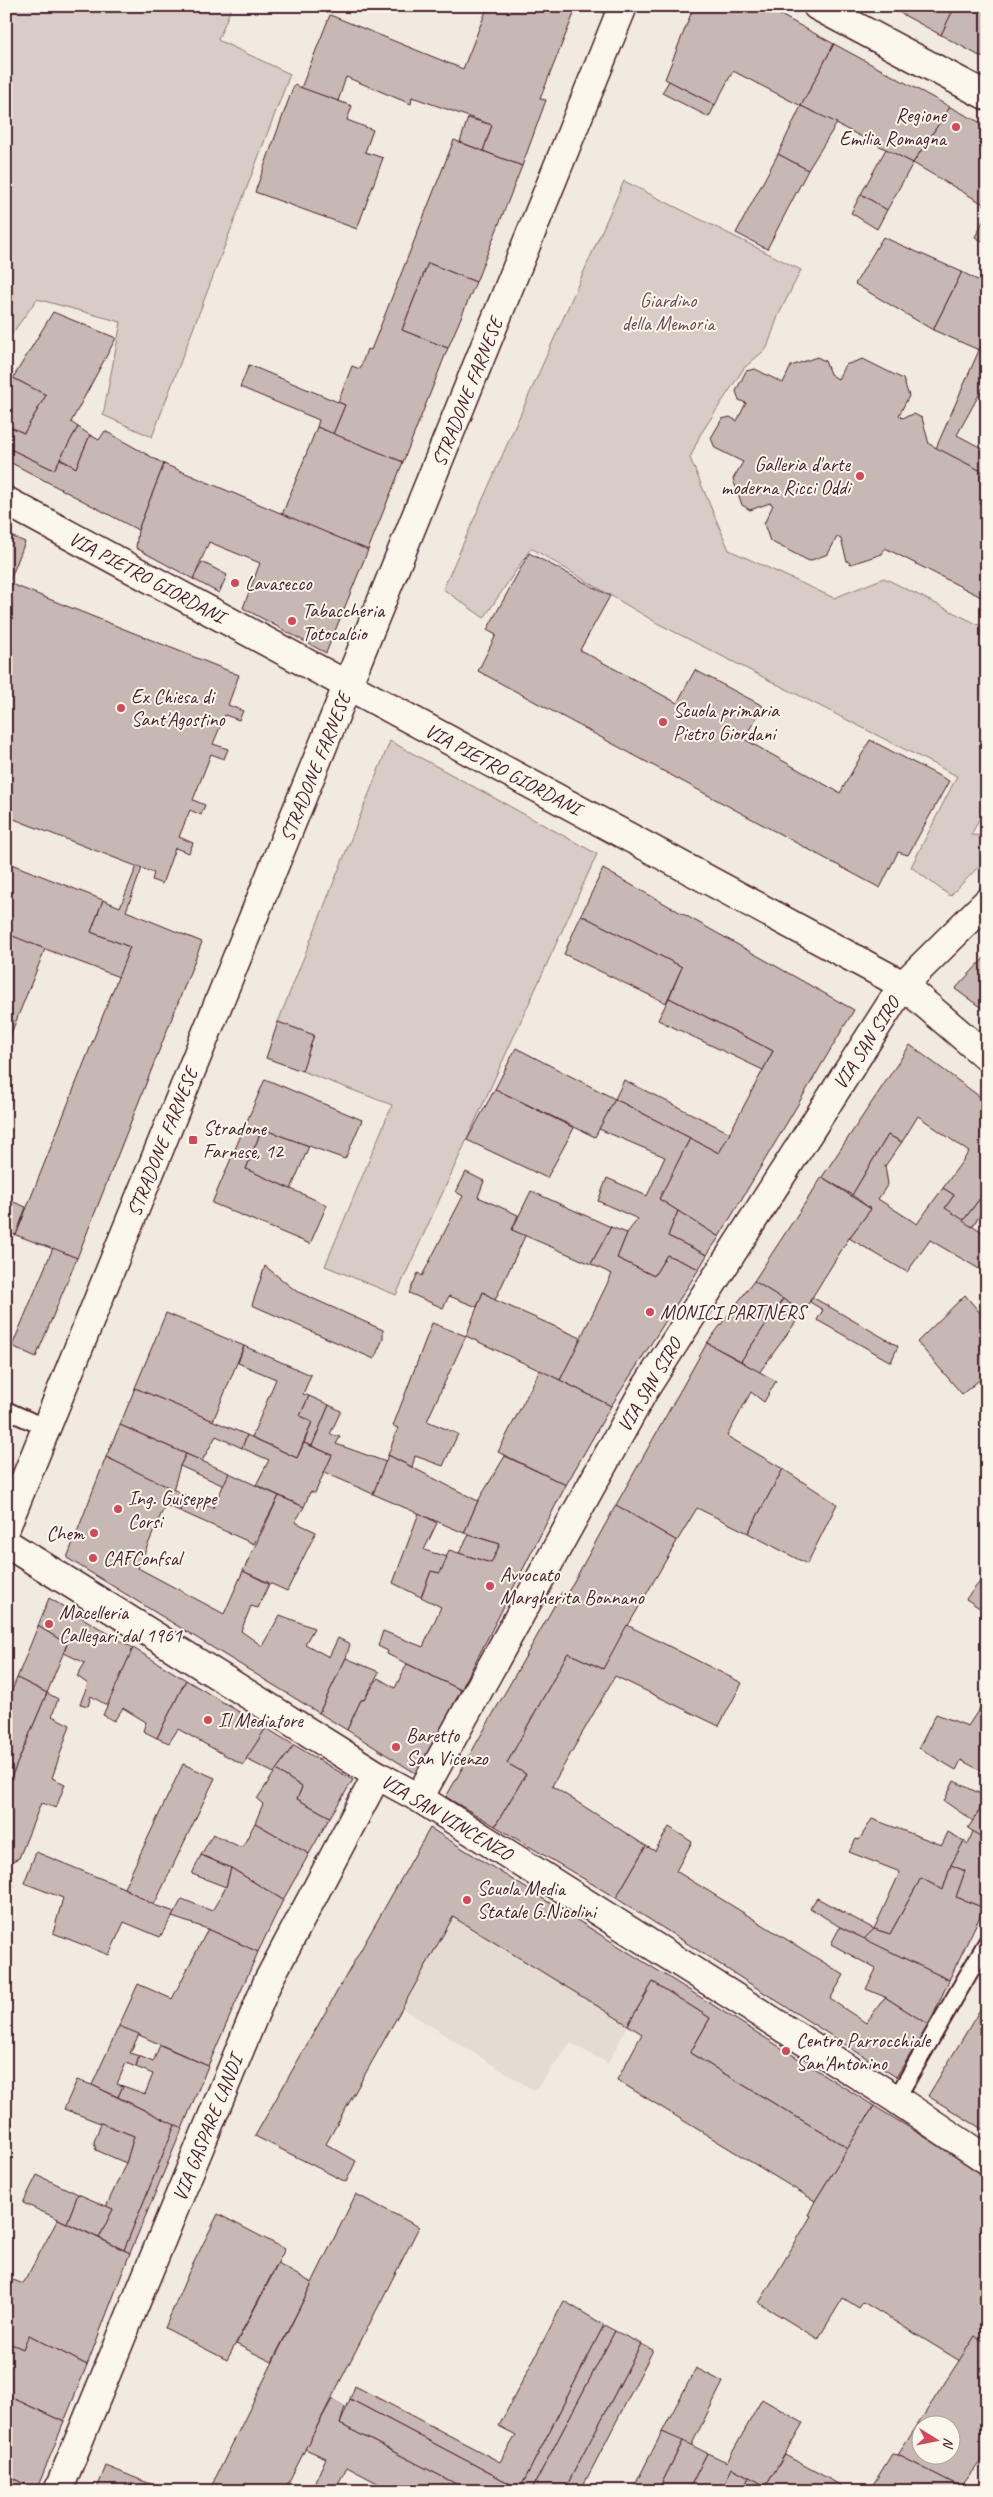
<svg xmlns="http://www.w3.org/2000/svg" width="993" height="2497" font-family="Caveat,sans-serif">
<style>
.built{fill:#e4dbd2}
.green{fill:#d8ccc6;stroke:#917678}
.building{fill:#c8b8b3;stroke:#4a1f2b;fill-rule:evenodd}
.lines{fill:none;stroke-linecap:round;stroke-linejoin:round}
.service-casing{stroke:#4a1f2b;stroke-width:20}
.minor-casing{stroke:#4a1f2b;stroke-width:31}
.tertiary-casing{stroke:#4a1f2b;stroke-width:31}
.service{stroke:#fbf7ec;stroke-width:16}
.minor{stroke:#fbf7ec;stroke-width:28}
.tertiary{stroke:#fbf7ec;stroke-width:28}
.poi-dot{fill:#d1495b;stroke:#fbf7ec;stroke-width:2}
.labels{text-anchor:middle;stroke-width:4;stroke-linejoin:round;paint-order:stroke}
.poi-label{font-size:20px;fill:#4a1f2b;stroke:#fbf7ec;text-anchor:start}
.park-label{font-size:20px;fill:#6e4a52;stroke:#fbf7ec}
.street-label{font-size:20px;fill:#4a1f2b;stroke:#fbf7ec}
</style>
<rect width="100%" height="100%" fill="#f0eae0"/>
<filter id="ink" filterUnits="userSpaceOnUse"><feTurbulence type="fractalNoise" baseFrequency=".02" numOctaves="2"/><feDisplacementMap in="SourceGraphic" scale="10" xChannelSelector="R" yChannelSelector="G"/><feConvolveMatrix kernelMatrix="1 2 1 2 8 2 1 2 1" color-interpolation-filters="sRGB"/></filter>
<g filter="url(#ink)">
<!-- built -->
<polygon class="built" points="430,1828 628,2025 608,2063 570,2043 535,2091 402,2008"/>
<!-- green -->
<g class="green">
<polygon points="6,6 232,6 218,40 290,74 152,437 103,415 121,322 37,299 6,342"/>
<polygon points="624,181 801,270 778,316 767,348 744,368 700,435 690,458 729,550 834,598 884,578 987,629 987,804 971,835 987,836 987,858 950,896 911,867 957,776 657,623 531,548 484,618 443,589"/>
<polygon points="390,741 597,854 396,1295 325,1266 392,1105 302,1071 314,1035 278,1022"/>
</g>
<!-- building -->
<g class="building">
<polygon points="488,6 577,6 540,99 546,100 522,166 483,151 492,125 412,97 411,104 346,77 338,101 301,88 330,15 463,69"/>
<polygon points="694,6 764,6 834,44 801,106 733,71 715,105 665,79"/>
<polygon points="887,6 955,6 941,35"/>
<polygon points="955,6 987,6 987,60 941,35"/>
<polygon points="834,44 950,107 913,163 801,106"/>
<polygon points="669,81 715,105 709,117 662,93"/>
<polygon points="294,85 352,106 347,120 373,130 365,152 383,158 357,229 255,192"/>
<polygon points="801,106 837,123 808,170 778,154"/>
<polygon points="950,107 987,126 987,206 913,163"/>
<polygon points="468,118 492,125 483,151 460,142"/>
<polygon points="454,140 522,166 476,282 428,263 402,330 448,348 403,462 333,434 345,405 338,402 352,366 360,369 367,349 371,350"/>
<polygon points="886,149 913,163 887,210 861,194"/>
<polygon points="778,154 808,170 767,249 736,233"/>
<polygon points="861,194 887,210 877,229 851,213"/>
<polygon points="987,214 987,244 975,237"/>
<polygon points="883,237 962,272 933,330 855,284"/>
<polygon points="428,263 476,282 448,348 402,330"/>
<polygon points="962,272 987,285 987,341 984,339 979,350 933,330"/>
<polygon points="53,312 116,338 71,422 78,427 54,470 6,447 6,425 24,433 46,395 13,378"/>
<polygon points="984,339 987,341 987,380 957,435 987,451 987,474 936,448"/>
<polygon points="817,357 825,361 830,374 838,379 845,365 863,359 903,379 909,396 899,415 902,418 914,414 922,418 929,444 987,474 987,600 885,548 882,554 851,564 847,561 841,539 837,537 828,554 809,561 770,541 764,524 773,505 770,503 750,510 742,505 733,479 743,462 715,448 711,438 722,419 730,417 737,421 746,403 739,400 736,391 746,371 755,369 783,383 791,366"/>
<polygon points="249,365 345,405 333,434 317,427 319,420 240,387"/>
<polygon points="6,374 13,378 6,386"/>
<polygon points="13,378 46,395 24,433 6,425 6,386"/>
<polygon points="78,427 90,435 76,468 60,459"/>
<polygon points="317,427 403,462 368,550 282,515"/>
<polygon points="105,431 164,464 138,530 6,460 6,447 54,470 60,459 76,468 90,435 99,440"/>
<polygon points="164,464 368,550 326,653 243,608 260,563 209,542 193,579 136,548 138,530"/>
<polygon points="6,534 25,542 9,583 239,675 228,705 243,711 239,720 225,715 213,744 228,749 224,759 211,754 193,800 205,805 201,815 190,810 179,837 193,843 189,853 175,848 162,884 152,880 154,873 6,816"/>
<polygon points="529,553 610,596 580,650 677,703 695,670 763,706 744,739 840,793 870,740 949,781 908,855 898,852 880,888 478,671 496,635 487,630"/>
<polygon points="202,562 227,575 219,593 193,579"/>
<polygon points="6,862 103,900 91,932 130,947 119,977 6,934"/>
<polygon points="137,866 142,868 126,911 202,942 77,1258 16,1235 130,947 91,932 103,900 120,907"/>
<polygon points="603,869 854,1010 719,1237 659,1199 690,1138 719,1153 773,1051 669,998 682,967 581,915"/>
<polygon points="581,915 682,967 666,1003 564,954"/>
<polygon points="13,936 45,949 6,1046 6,954"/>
<polygon points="987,955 987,1012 955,989"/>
<polygon points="669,998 773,1051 763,1070 658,1020"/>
<polygon points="278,1022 314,1035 302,1071 266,1058"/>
<polygon points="910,1045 987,1102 987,1189 963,1221 945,1208 954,1195 943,1188 969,1152 918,1116 902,1142 888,1135 852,1195 822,1177"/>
<polygon points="516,1048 615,1099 595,1137 495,1089"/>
<polygon points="265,1079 362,1120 345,1159 262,1129 246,1169 327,1205 310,1244 212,1203"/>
<polygon points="624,1080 730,1133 719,1153 615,1099"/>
<polygon points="495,1089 574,1128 547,1178 467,1140"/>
<polygon points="615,1099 690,1138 659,1199 678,1211 668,1236 707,1255 699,1269 667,1255 654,1276 617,1258 627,1233 638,1219 598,1201 607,1178 647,1196 665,1157 599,1129"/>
<polygon points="262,1129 309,1146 291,1189 246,1169"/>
<polygon points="888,1135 902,1142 885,1166 888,1184 878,1199 917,1224 943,1188 954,1195 945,1208 987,1235 987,1262 981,1270 930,1240 907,1272 849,1238 871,1209 852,1195"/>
<polygon points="466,1172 484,1181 478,1197 518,1215 512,1230 526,1234 495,1300 483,1292 477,1307 449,1296 443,1308 409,1293 418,1273 422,1276 463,1196 456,1192"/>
<polygon points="822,1177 871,1209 849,1238 803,1312 754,1281"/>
<polygon points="987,1189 987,1204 972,1227 963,1221"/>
<polygon points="531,1191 611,1227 591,1264 512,1230"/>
<polygon points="6,1199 26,1207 16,1235 6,1231"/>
<polygon points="678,1211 719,1237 707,1255 668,1236"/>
<polygon points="611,1227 627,1233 617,1258 654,1276 667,1255 699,1269 611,1406 560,1380 612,1274 591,1264"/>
<polygon points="53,1248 77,1258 36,1357 12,1346"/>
<polygon points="265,1266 296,1291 383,1330 383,1339 374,1359 252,1305"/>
<polygon points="754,1281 783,1299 741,1361 707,1343"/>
<polygon points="483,1292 495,1300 581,1338 560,1380 466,1336"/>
<polygon points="965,1295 987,1321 987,1374 962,1394 917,1342"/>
<polygon points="812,1297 898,1346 891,1362 817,1320 823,1310 810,1302"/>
<polygon points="783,1299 803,1312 759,1373 741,1361"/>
<polygon points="166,1313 244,1346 213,1421 135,1388"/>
<polygon points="432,1323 466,1336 427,1421 458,1434 443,1466 415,1456 412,1467 388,1455 398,1428 393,1426"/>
<polygon points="707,1343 776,1381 764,1402 751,1392 727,1436 783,1469 748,1533 697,1508 677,1541 616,1505"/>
<polygon points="244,1346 311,1375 303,1394 309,1396 300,1416 312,1422 297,1458 252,1437 276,1379 238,1363"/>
<polygon points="540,1370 611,1406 566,1485 498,1452"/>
<polygon points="135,1388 247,1435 242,1448 216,1436 202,1461 120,1425"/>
<polygon points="309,1396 329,1405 312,1446 304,1443 312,1422 300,1416"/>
<polygon points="329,1405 341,1411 330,1434 340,1437 336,1444 386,1462 373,1494 324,1472 332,1455 312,1446"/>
<polygon points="120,1425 186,1454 180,1466 173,1490 106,1457"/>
<polygon points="247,1435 297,1458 304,1443 332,1455 315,1493 310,1492 304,1507 256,1485 269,1460 242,1448"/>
<polygon points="186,1454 229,1473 224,1486 180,1466"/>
<polygon points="388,1455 478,1501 464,1533 373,1494"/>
<polygon points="505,1456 566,1485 461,1690 387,1654 388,1651 378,1646 383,1631 423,1647 441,1607 421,1597 431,1571 440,1573 449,1550 491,1563 500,1544 464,1533 478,1501"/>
<polygon points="106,1457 187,1496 180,1511 165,1505 138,1568 224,1614 243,1571 269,1584 258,1608 251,1606 241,1631 262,1646 280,1615 314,1628 305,1644 329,1657 338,1638 350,1644 346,1658 319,1713 67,1558"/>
<polygon points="783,1469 837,1504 807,1564 748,1533"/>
<polygon points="229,1473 279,1496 254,1544 180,1511 187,1496 213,1508"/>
<polygon points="279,1496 304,1507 295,1522 316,1532 287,1591 243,1571"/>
<polygon points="616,1505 677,1541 603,1669 568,1653 507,1763 526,1774 495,1826 446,1797 562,1592 567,1594"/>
<polygon points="419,1513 437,1523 424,1550 447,1557 440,1573 431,1571 421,1597 393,1583"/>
<polygon points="469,1535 500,1544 491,1563 459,1553"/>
<polygon points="987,1573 987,1613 966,1599"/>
<polygon points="49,1598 133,1648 108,1706 91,1696 88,1706 80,1704 88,1684 77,1676 85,1663 64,1653 67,1644 38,1626"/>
<polygon points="627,1625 742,1683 719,1726 615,1676 552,1786 646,1846 616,1898 495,1826 526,1774 507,1763 568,1653 603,1669"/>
<polygon points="38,1626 67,1644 47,1693 17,1678"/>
<polygon points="133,1648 186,1680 157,1738 143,1731 146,1722 123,1708 114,1721 103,1715"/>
<polygon points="346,1658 379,1672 364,1700 361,1700 347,1730 319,1713"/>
<polygon points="407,1664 461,1690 417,1774 347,1730 361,1700 364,1700 378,1678 395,1688"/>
<polygon points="17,1678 47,1693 6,1790 6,1705"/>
<polygon points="186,1680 266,1728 243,1765 178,1729 169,1743 157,1738"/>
<polygon points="47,1693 58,1699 52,1716 70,1725 52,1778 65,1784 56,1808 41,1803 19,1858 6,1864 6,1790"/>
<polygon points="987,1697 985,1773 961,1760 956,1770 919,1748 936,1714 968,1726"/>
<polygon points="266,1728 294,1745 274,1773 246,1759"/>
<polygon points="294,1745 353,1780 330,1817 297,1799 302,1787 276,1770"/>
<polygon points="183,1764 215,1778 154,1905 124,1888"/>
<polygon points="276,1770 302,1787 297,1799 330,1817 309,1854 255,1823 263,1804 257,1799"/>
<polygon points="954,1781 987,1797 973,1821 944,1801"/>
<polygon points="987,1799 987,1842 968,1828"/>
<polygon points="872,1819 942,1845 948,1832 964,1841 951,1865 943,1890 921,1878 890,1934 874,1929 900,1872 849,1852 856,1839 859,1840"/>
<polygon points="255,1823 309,1854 283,1900 231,1868 201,1855 213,1834 242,1848"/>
<polygon points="669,1827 692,1842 676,1871 844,1975 830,1999 866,2023 885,1997 929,2025 896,2077 616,1898 646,1846 655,1851"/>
<polygon points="430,1828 874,2106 848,2148 690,2053 710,2018 653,1982 628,2025 453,1917 326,2144 356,2161 346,2182 255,2136"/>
<polygon points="973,1831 987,1842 987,1902 984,1908 956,1897 965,1871 951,1865 964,1841 968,1844"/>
<polygon points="36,1852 124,1888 154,1905 175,1912 160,1937 124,1922 109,1955 53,1933 63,1898 24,1883"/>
<polygon points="201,1855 231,1868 226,1887 192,1874"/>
<polygon points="951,1865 965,1871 956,1897 984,1908 949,1980 864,1939 874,1929 890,1934 921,1878 943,1890"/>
<polygon points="231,1868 283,1900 258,1952 208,1929 172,1917 182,1899 212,1911 226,1887"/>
<polygon points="6,1880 14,1885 6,1906"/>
<polygon points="817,1898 874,1929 864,1939 840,1927 810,1908"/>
<polygon points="840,1927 949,1980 929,2025 885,1997 866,1989 876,1969 831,1944"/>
<polygon points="208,1929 258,1952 208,2066 119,2026 138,1984 172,1999"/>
<polygon points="6,1952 12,1955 6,1967"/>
<polygon points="653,1982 710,2018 690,2053 848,2148 815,2201 617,2080 642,2034 628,2025"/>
<polygon points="987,1998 987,2132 928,2096"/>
<polygon points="119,2026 139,2034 130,2053 139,2056 136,2067 126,2063 117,2084 123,2086 118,2097 92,2085"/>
<polygon points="160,2045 208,2066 182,2129 118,2097 123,2086 145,2094 153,2074 136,2067 139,2056 153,2062"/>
<polygon points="77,2080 92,2085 175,2125 124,2250 99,2238 113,2209 106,2207 126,2163 134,2136 64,2109"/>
<polygon points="874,2106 987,2175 987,2343 975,2336 960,2361 863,2302 859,2308 843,2298 818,2339 759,2303 811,2216 808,2215 815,2201"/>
<polygon points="101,2123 134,2136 126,2163 96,2150 94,2142"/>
<polygon points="175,2125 182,2129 130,2253 124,2250"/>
<polygon points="37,2175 78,2194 67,2223 23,2203"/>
<polygon points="78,2194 113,2209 99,2238 67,2223"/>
<polygon points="356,2194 419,2227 284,2491 209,2491"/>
<polygon points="218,2214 285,2249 227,2360 165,2328 188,2274"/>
<polygon points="58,2219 130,2253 87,2365 29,2335 23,2349 9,2343 6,2352 6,2277 23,2284"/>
<polygon points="278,2264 312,2283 272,2362 236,2344"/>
<polygon points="564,2301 604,2325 520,2489 350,2399 355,2386 500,2462 516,2435 499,2426"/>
<polygon points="604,2325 615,2331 531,2491 519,2491"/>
<polygon points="615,2331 641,2344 564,2491 531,2491"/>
<polygon points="29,2335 87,2365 64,2422 6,2395 6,2352 9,2343 23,2349"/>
<path d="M975,2336L987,2343V2453L961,2487L898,2455ZM920,2424H950V2454H920Z"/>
<polygon points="641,2344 653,2350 594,2465 580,2491 564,2491"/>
<polygon points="696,2368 723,2382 691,2446 662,2432"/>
<polygon points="6,2395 64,2422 36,2491 32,2491 26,2485 6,2475"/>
<polygon points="332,2399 345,2407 340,2424 470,2491 382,2491 383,2486 347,2467 334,2491 311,2491 326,2458 305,2449"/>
<polygon points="350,2399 520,2489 519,2491 470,2491 340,2424"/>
<polygon points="762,2399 803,2423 766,2486 732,2468 724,2485 735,2491 688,2491 707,2453 727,2462"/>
<polygon points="662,2432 683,2441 658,2491 632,2491"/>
<polygon points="683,2441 707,2453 688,2491 658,2491"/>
<polygon points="892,2454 898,2455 961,2487 958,2491 869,2491"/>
<polygon points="785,2455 842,2486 839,2491 774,2491 766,2486"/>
<polygon points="106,2466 168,2491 96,2491"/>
<polygon points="732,2468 749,2477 743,2491 735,2491 724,2485"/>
<polygon points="6,2475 26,2485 32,2491 6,2491"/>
<polygon points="749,2477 766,2486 774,2491 743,2491"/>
</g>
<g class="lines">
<!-- service casing -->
<g class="service-casing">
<g id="service">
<polyline points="6,1410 46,1428"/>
<polyline points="896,2099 987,1942"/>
</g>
</g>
<!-- minor casing -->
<g class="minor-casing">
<g id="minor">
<polyline points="817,6 987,96"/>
<polyline points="6,501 903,985 987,1057"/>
<polyline points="6,1543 377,1775 419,1798 896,2099 987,2160"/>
<polyline points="419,1798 643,1392 903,985 987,902"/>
<polyline points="58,2491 268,1981 377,1775"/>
</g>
</g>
<!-- tertiary casing -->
<g class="tertiary-casing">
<polyline id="tertiary" points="6,1527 623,6"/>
</g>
<!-- service -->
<use href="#service" class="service"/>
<!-- minor -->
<use href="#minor" class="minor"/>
<!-- tertiary -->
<use href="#tertiary" class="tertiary"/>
</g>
</g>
<!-- markers -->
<g class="poi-dot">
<circle cx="956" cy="127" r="5"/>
<circle cx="860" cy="476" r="5"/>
<circle cx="235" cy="583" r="5"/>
<circle cx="292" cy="621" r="5"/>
<circle cx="121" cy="708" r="5"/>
<circle cx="663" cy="722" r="5"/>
<rect x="188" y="1135" width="10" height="10" rx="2.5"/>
<circle cx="650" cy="1312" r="5"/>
<circle cx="118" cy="1509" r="5"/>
<circle cx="94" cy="1533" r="5"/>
<circle cx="93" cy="1558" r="5"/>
<circle cx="490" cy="1586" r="5"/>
<circle cx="49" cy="1624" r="5"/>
<circle cx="208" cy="1720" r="5"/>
<circle cx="396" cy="1747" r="5"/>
<circle cx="467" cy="1900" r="5"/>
<circle cx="786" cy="2051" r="5"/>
</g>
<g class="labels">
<!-- poi labels -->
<g class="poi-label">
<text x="946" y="122" text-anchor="end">Regione<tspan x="946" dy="23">Emilia Romagna</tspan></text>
<text x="850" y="471" text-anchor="end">Galleria d'arte<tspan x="850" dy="23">moderna Ricci Oddi</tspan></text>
<text x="245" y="590">Lavasecco</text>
<text x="302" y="617">Tabaccheria<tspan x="302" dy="23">Totocalcio</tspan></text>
<text x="131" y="703">Ex Chiesa di<tspan x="131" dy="23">Sant'Agostino</tspan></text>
<text x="673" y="717">Scuola primaria<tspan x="673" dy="23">Pietro Giordani</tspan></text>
<text x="203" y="1135">Stradone<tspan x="203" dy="23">Farnese, 12</tspan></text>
<text x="660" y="1319">MONICI PARTNERS</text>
<text x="128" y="1505">Ing. Guiseppe<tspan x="128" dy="23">Corsi</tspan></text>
<text x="84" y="1540" text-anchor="end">Chem</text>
<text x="103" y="1565">CAFConfsal</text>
<text x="500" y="1581">Avvocato<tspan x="500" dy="23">Margherita Bonnano</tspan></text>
<text x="59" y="1619">Macelleria<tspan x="59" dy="23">Callegari dal 1961</tspan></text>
<text x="218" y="1727">Il Mediatore</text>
<text x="406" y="1742">Baretto<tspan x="406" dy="23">San Vicenzo</tspan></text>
<text x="477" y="1895">Scuola Media<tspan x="477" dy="23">Statale G.Nicolini</tspan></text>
<text x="796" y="2047">Centro Parrocchiale<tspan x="796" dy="23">San'Antonino</tspan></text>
</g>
<!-- park labels -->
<g class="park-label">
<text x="668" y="307">Giardino<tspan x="668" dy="23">della Memoria</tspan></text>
</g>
<!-- street labels -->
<g class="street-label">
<text transform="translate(467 392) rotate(-68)" y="7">STRADONE FARNESE</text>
<text transform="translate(147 577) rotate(28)" y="7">VIA PIETRO GIORDANI</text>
<text transform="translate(315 767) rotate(-68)" y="7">STRADONE FARNESE</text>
<text transform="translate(503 769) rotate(28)" y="7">VIA PIETRO GIORDANI</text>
<text transform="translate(866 1043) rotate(-57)" y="7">VIA SAN SIRO</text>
<text transform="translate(162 1142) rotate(-68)" y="7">STRADONE FARNESE</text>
<text transform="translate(649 1385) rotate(-59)" y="7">VIA SAN SIRO</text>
<text transform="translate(447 1817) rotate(31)" y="7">VIA SAN VINCENZO</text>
<text transform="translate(207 2128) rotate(-68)" y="7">VIA GASPARE LANDI</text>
</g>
</g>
<!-- margin -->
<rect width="993" height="2497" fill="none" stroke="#fbf7ec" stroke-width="25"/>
<rect x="12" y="12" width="968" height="2472" fill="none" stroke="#4a1f2b" stroke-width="2" filter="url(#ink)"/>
<!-- north arrow -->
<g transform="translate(936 2440) rotate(100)"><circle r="24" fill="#fbf7ec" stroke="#b4a19f"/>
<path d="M0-4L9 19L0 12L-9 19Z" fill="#d1495b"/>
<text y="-8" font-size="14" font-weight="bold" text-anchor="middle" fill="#4a1f2b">N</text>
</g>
</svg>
